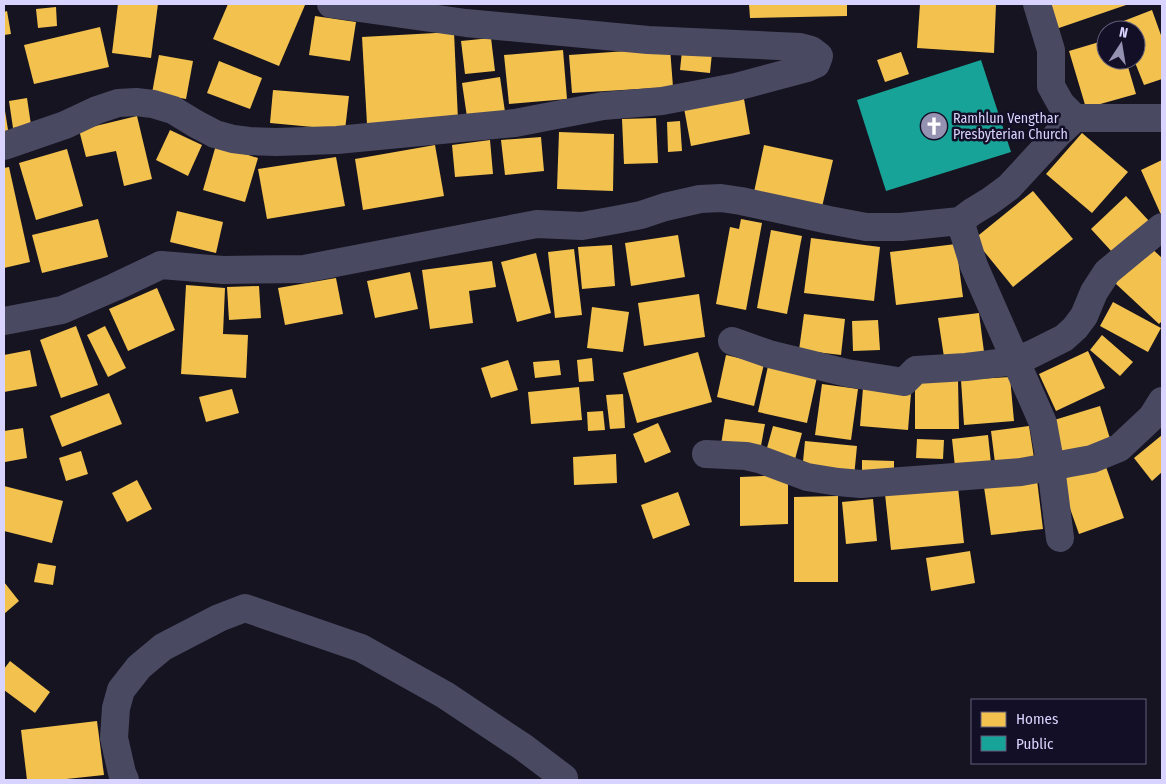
<svg xmlns="http://www.w3.org/2000/svg" width="1166" height="784" font-family="'Fira Sans Condensed',sans-serif">
<style>
.homes{fill:#f2c14e}
.public{fill:#17a398}
.lines{fill:none;stroke-linecap:round;stroke-linejoin:round}
.minor{stroke:#4a4962;stroke-width:28}
.labels{text-anchor:middle;stroke-width:5;stroke-linejoin:round;paint-order:stroke}
.poi-label{font-size:14px;fill:#d9d4ff;stroke:#130f26;text-anchor:start}
</style>
<rect width="100%" height="100%" fill="#161421"/>
<!-- homes -->
<g class="homes">
<polygon points="118,4 158,4 151,58 112,53"/>
<polygon points="228,4 302,4 305,5 279,66 213,39"/>
<polygon points="749,4 847,4 847,16 750,18"/>
<polygon points="920,4 996,4 994,53 917,48"/>
<polygon points="1047,4 1129,4 1056,29"/>
<polygon points="56,7 57,26 38,28 36,9"/>
<polygon points="1152,10 1162,38 1162,79 1144,85 1134,60 1136,60 1136,30 1124,30 1121,22"/>
<polygon points="7,11 11,34 4,35 4,12"/>
<polygon points="315,16 356,22 350,61 309,55"/>
<polygon points="100,27 109,67 34,84 24,45"/>
<polygon points="454,32 458,120 367,124 362,37"/>
<polygon points="491,38 495,71 465,74 461,41"/>
<polygon points="1106,40 1106,60 1126,60 1136,94 1086,108 1069,51"/>
<polygon points="670,48 673,87 572,93 569,55"/>
<polygon points="563,50 567,99 509,104 504,55"/>
<polygon points="682,51 712,53 710,73 680,70"/>
<polygon points="901,52 909,74 885,82 877,60"/>
<polygon points="159,55 193,61 186,99 152,93"/>
<polygon points="219,61 262,78 250,109 207,93"/>
<polygon points="500,77 505,112 467,117 462,83"/>
<polygon points="273,90 349,96 345,130 270,123"/>
<polygon points="743,93 750,134 691,146 683,103"/>
<polygon points="27,98 31,125 13,128 9,101"/>
<polygon points="4,111 5,111 9,136 4,136"/>
<polygon points="137,116 152,179 124,186 116,151 86,157 79,130"/>
<polygon points="656,118 658,163 624,164 622,119"/>
<polygon points="680,121 682,151 668,152 667,122"/>
<polygon points="170,130 202,145 188,176 156,160"/>
<polygon points="559,132 614,134 613,191 557,189"/>
<polygon points="1082,133 1128,172 1092,213 1046,174"/>
<polygon points="541,137 544,171 505,175 501,140"/>
<polygon points="490,140 493,174 455,177 452,145"/>
<polygon points="216,145 258,158 245,202 203,190"/>
<polygon points="435,145 444,196 363,210 355,159"/>
<polygon points="764,145 833,160 822,207 754,192"/>
<polygon points="67,149 83,206 36,220 19,163"/>
<polygon points="336,157 345,206 267,219 258,169"/>
<polygon points="1162,160 1162,217 1141,170"/>
<polygon points="9,167 30,262 4,268 4,168"/>
<polygon points="1033,191 1073,239 1013,287 974,239"/>
<polygon points="1126,196 1149,221 1113,253 1091,229"/>
<polygon points="177,211 223,222 216,253 170,242"/>
<polygon points="98,219 108,257 42,273 32,235"/>
<polygon points="741,219 762,223 746,310 716,304 730,227 739,229"/>
<polygon points="771,230 802,236 787,314 757,308"/>
<polygon points="678,235 685,277 631,286 625,243"/>
<polygon points="811,238 880,247 874,301 804,293"/>
<polygon points="956,244 963,297 896,305 890,252"/>
<polygon points="612,245 615,286 582,289 578,247"/>
<polygon points="1149,246 1162,258 1162,321 1159,324 1115,283"/>
<polygon points="574,249 582,315 555,318 548,252"/>
<polygon points="536,253 551,313 517,322 501,262"/>
<polygon points="492,261 496,287 469,291 473,323 430,329 422,270"/>
<polygon points="410,272 418,309 375,318 367,281"/>
<polygon points="336,278 343,314 285,325 278,288"/>
<polygon points="186,285 225,288 223,334 248,335 246,378 181,374"/>
<polygon points="259,286 261,318 229,320 227,287"/>
<polygon points="157,288 175,330 128,351 109,309"/>
<polygon points="699,294 705,337 644,346 638,303"/>
<polygon points="1113,302 1161,328 1148,352 1100,326"/>
<polygon points="592,307 629,312 623,352 587,348"/>
<polygon points="979,313 984,352 944,357 938,318"/>
<polygon points="804,314 845,319 841,355 799,350"/>
<polygon points="878,320 880,350 853,351 852,321"/>
<polygon points="76,326 98,385 61,398 40,340"/>
<polygon points="105,326 126,368 108,377 87,335"/>
<polygon points="1102,335 1133,362 1120,376 1090,350"/>
<polygon points="30,350 37,386 4,392 4,355"/>
<polygon points="1088,351 1105,388 1056,411 1039,374"/>
<polygon points="698,352 712,402 637,423 623,373"/>
<polygon points="726,355 764,364 754,406 717,397"/>
<polygon points="592,358 594,381 579,382 577,360"/>
<polygon points="508,360 518,390 491,398 481,368"/>
<polygon points="559,360 561,375 535,378 533,362"/>
<polygon points="768,366 817,377 807,423 758,412"/>
<polygon points="1010,377 1014,421 964,425 961,380"/>
<polygon points="915,380 958,380 959,429 915,429"/>
<polygon points="822,384 858,389 851,440 815,435"/>
<polygon points="579,387 582,420 531,424 528,392"/>
<polygon points="863,388 911,393 908,430 860,426"/>
<polygon points="232,389 239,413 206,422 199,397"/>
<polygon points="109,393 122,424 62,447 50,416"/>
<polygon points="623,394 625,428 610,429 606,395"/>
<polygon points="1100,406 1111,442 1063,458 1051,421"/>
<polygon points="603,411 605,430 588,431 587,412"/>
<polygon points="725,419 765,424 760,451 721,445"/>
<polygon points="658,423 671,452 645,463 633,434"/>
<polygon points="773,426 802,433 794,463 765,455"/>
<polygon points="1029,426 1034,458 995,463 991,431"/>
<polygon points="23,428 27,458 5,462 4,451 4,431"/>
<polygon points="988,435 991,463 955,467 952,439"/>
<polygon points="1162,435 1162,472 1152,481 1134,458"/>
<polygon points="917,439 944,440 943,459 916,458"/>
<polygon points="805,441 857,446 854,477 802,472"/>
<polygon points="81,451 88,474 66,481 59,458"/>
<polygon points="616,454 617,483 574,485 573,457"/>
<polygon points="862,460 894,461 894,478 862,477"/>
<polygon points="1105,464 1124,518 1079,534 1060,480"/>
<polygon points="788,475 788,524 740,526 740,477"/>
<polygon points="137,480 152,509 127,522 112,493"/>
<polygon points="1037,480 1043,529 991,535 984,487"/>
<polygon points="4,486 63,501 52,543 4,531"/>
<polygon points="958,487 964,543 891,550 885,494"/>
<polygon points="678,492 690,525 653,539 641,505"/>
<polygon points="838,496 838,582 794,582 794,497"/>
<polygon points="873,499 877,541 846,544 842,502"/>
<polygon points="970,551 975,583 931,591 926,558"/>
<polygon points="38,563 56,566 53,585 34,582"/>
<polygon points="4,582 19,601 4,614"/>
<polygon points="10,661 50,692 35,713 4,690 4,669"/>
<polygon points="97,721 104,775 57,780 27,780 21,730"/>
</g>
<!-- public -->
<polygon class="public" points="981,60 1011,152 886,191 857,100"/>
<g class="lines">
<!-- minor -->
<g class="minor">
<polyline points="1037,4 1051,50 1051,86 1061,104 1075,118"/>
<polyline points="4,146 65,125 97,110 118,103 136,102 153,104 173,110 196,124 215,134 233,139 249,141 276,142 337,140 515,123 603,106 662,101 736,87 807,68 816,64 819,56 811,50 800,47 648,40 466,23 331,4"/>
<polyline points="960,221 974,266 1043,423 1051,467 1060,538"/>
<polyline points="4,321 62,310 115,287 161,265 223,270 304,269 537,224 582,226 615,220 641,215 665,207 700,199 721,198 741,201 829,220 866,227 901,227 960,221 972,212 990,201 1009,187 1058,134 1075,118 1162,118"/>
<polyline points="732,341 769,354 847,373 904,382 916,370 966,367 1015,361 1032,354 1064,338 1075,328 1084,316 1094,292 1107,272 1136,248 1162,227"/>
<polyline points="706,454 746,456 759,459 807,477 838,482 861,484 1021,472 1092,459 1119,448 1152,417 1162,401"/>
<polyline points="125,780 122,773 114,738 116,708 121,690 139,667 163,647 219,618 245,608 361,648 445,695 523,747 564,778 563,780"/>
</g>
</g>
<!-- icons -->
<defs>
<g id="church-disc" transform="scale(1.4375)"><circle r="9.5" fill="#9591b1" stroke="#130f26"/><path d="M-1.2-6h2.4v3.5h3.3v2.4h-3.3V6h-2.4V-.1h-3.3v-2.4h3.3Z" fill="#fff"/></g>
</defs>
<g fill-rule="evenodd">
<use href="#church-disc" x="934" y="126"/>
</g>
<g class="labels">
<!-- poi labels -->
<g class="poi-label">
<text x="953" y="123">Ramhlun Vengthar<tspan x="953" dy="16">Presbyterian Church</tspan></text>
</g>
</g>
<!-- border -->
<rect width="1166" height="784" fill="none" stroke="#d9d4ff" stroke-width="10"/>
<!-- legend -->
<rect x="971" y="699" width="175" height="65" fill="#130f26" stroke="#625e7d"/>
<rect x="981" y="712" width="25" height="15" fill="#f2c14e" stroke="#625e7d"/>
<text x="1016" y="724" font-size="15" fill="#d9d4ff">Homes</text>
<rect x="981" y="736" width="25" height="15" fill="#17a398" stroke="#625e7d"/>
<text x="1016" y="749" font-size="15" fill="#d9d4ff">Public</text>
<!-- north arrow -->
<g transform="translate(1121 45) rotate(12)"><circle r="24" fill="#130f26" stroke="#625e7d"/>
<path d="M0-4L9 19L0 12L-9 19Z" fill="#9591b1"/>
<text y="-8" font-size="14" font-weight="bold" text-anchor="middle" fill="#d9d4ff">N</text>
</g>
</svg>
